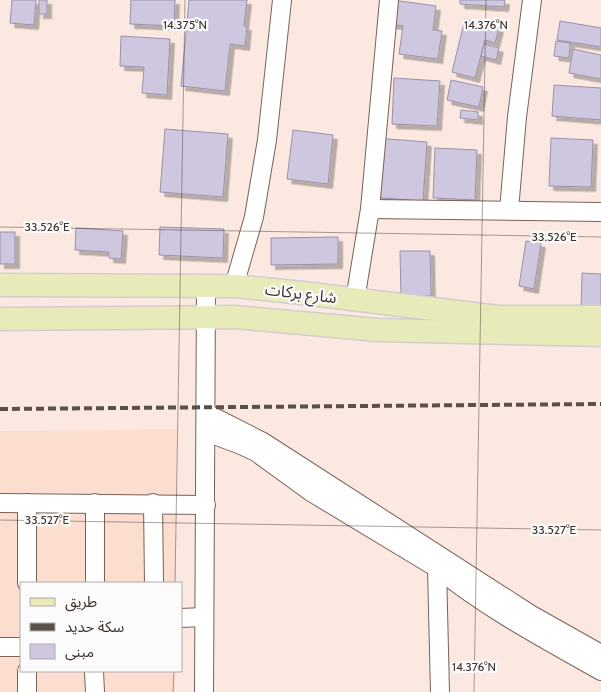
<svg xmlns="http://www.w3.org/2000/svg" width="601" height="692" font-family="Cabin,'Noto Sans Arabic',sans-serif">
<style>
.built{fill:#fcded1}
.building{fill:#cfc7e0;stroke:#9991aa;filter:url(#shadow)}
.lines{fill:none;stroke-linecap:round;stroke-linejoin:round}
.minor-casing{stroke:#7a6156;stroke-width:20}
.major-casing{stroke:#d1cecd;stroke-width:25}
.minor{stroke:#fff;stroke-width:18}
.major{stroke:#e8eab9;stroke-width:22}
.rail{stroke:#5b4f49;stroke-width:4;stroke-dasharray:8 4;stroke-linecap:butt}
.ticks{fill:none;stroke:#3e332e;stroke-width:1;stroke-opacity:0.45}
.labels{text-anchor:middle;stroke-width:4.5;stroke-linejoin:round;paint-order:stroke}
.street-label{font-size:16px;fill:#3e332e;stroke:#fbfbfb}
.ticks-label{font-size:12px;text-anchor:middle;fill:#3e332e;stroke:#fbfbfb;stroke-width:4.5;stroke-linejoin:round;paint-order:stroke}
</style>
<defs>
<filter id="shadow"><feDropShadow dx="4.5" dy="4.5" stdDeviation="0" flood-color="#0004"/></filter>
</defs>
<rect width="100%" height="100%" fill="#fbe9e1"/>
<!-- built -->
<polygon class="built" points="177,429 176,583 21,583 21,671 175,671 175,692 0,692 0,431"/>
<!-- building -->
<g class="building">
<polygon points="12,0 36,0 34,25 10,23"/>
<rect x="39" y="0" width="8" height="14"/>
<polygon points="131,0 175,0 174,26 130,24"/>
<polygon points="189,0 247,0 244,26 247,26 245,46 230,44 225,91 181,86"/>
<polygon points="393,0 436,6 433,30 442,31 438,59 399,54 403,26 390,24"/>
<polygon points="460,0 505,0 504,7 460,4"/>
<polygon points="465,19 499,28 495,43 485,40 475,78 452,72"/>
<polygon points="560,21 601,28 601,47 557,40"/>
<polygon points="121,36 170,39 167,95 142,93 144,67 120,66"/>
<polygon points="556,41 570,43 569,58 554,56"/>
<polygon points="484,44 499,48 496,60 481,56"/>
<polygon points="573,49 601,55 601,79 569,73"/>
<polygon points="394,78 440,81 437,126 392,124"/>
<polygon points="451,80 483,87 479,107 447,100"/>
<polygon points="554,85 601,88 601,120 552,116"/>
<polygon points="461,110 478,112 478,120 460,118"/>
<polygon points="165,129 228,134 223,197 160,192"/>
<polygon points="293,130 333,135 328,184 287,179"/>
<polygon points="376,138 427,142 423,201 371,197"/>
<polygon points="551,138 593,140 591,187 549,186"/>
<polygon points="435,148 477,150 475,200 433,198"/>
<polygon points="160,227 224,229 223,258 159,255"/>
<polygon points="76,228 123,231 121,259 109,258 109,252 75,250"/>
<rect x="0" y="232" width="15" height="32"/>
<polygon points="338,237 338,264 271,265 271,238"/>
<polygon points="526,241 541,243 534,289 519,286"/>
<polygon points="400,251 430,251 431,296 401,296"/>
<polygon points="582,273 601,274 601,310 581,309"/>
</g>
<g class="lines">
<!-- minor casing -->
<g class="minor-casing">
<g id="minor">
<polyline points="370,209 601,212"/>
<polyline points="509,210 517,117 532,0"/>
<polyline points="234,286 254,217 267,140 282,0"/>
<polyline points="355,300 370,209 389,0"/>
<polyline points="206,413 263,442 530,614 601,654"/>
<path d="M206,432L241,445L256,452L311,492L437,568C486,608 546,640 601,671"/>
<polyline points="0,503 206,505"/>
<polyline points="27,503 27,583"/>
<polyline points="95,503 95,583"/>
<polyline points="153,503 154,583"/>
<polyline points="437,568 440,692"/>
<polyline points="181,618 204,617"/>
<polyline points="0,647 21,647"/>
<polyline points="94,671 95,692"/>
<polyline points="27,692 27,671"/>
<polyline points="204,692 206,286"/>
</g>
</g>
<!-- major casing -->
<g class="major-casing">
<g id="major">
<polyline points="0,285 234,286 303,293 498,317 601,317"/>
<polyline points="0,319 234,317 378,330 601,335"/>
</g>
</g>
<!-- minor -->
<use href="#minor" class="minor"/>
<!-- major -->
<use href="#major" class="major"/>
<!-- rail -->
<polyline class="rail" points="0,409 601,404"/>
</g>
<!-- ticks -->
<path class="ticks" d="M0,227L601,237M0,520L601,530M175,583L185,0M173,692L174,671M474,692L486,0"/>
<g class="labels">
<!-- street labels -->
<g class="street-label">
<text transform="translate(301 293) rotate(7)" y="6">شارع بركات</text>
</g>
</g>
<g class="ticks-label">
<text x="185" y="29">14.375°N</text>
<text x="486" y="29">14.376°N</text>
<text x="47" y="231">33.526°E</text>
<text x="554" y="241">33.526°E</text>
<text x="47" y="524">33.527°E</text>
<text x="554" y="534">33.527°E</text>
<text x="474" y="671">14.376°N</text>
</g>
<!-- legend -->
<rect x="20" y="582" width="162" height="90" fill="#fbfbfb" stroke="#afaba9"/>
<rect x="30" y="598" width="25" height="8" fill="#e8eab9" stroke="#afaba9"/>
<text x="65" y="607" font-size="15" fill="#3e332e">طريق</text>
<rect x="30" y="623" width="25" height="8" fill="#5b4f49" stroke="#afaba9"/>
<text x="65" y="632" font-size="15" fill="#3e332e">سكة حديد</text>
<rect x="30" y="644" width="25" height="15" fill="#cfc7e0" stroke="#afaba9"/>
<text x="65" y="657" font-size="15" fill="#3e332e">مبنى</text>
</svg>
